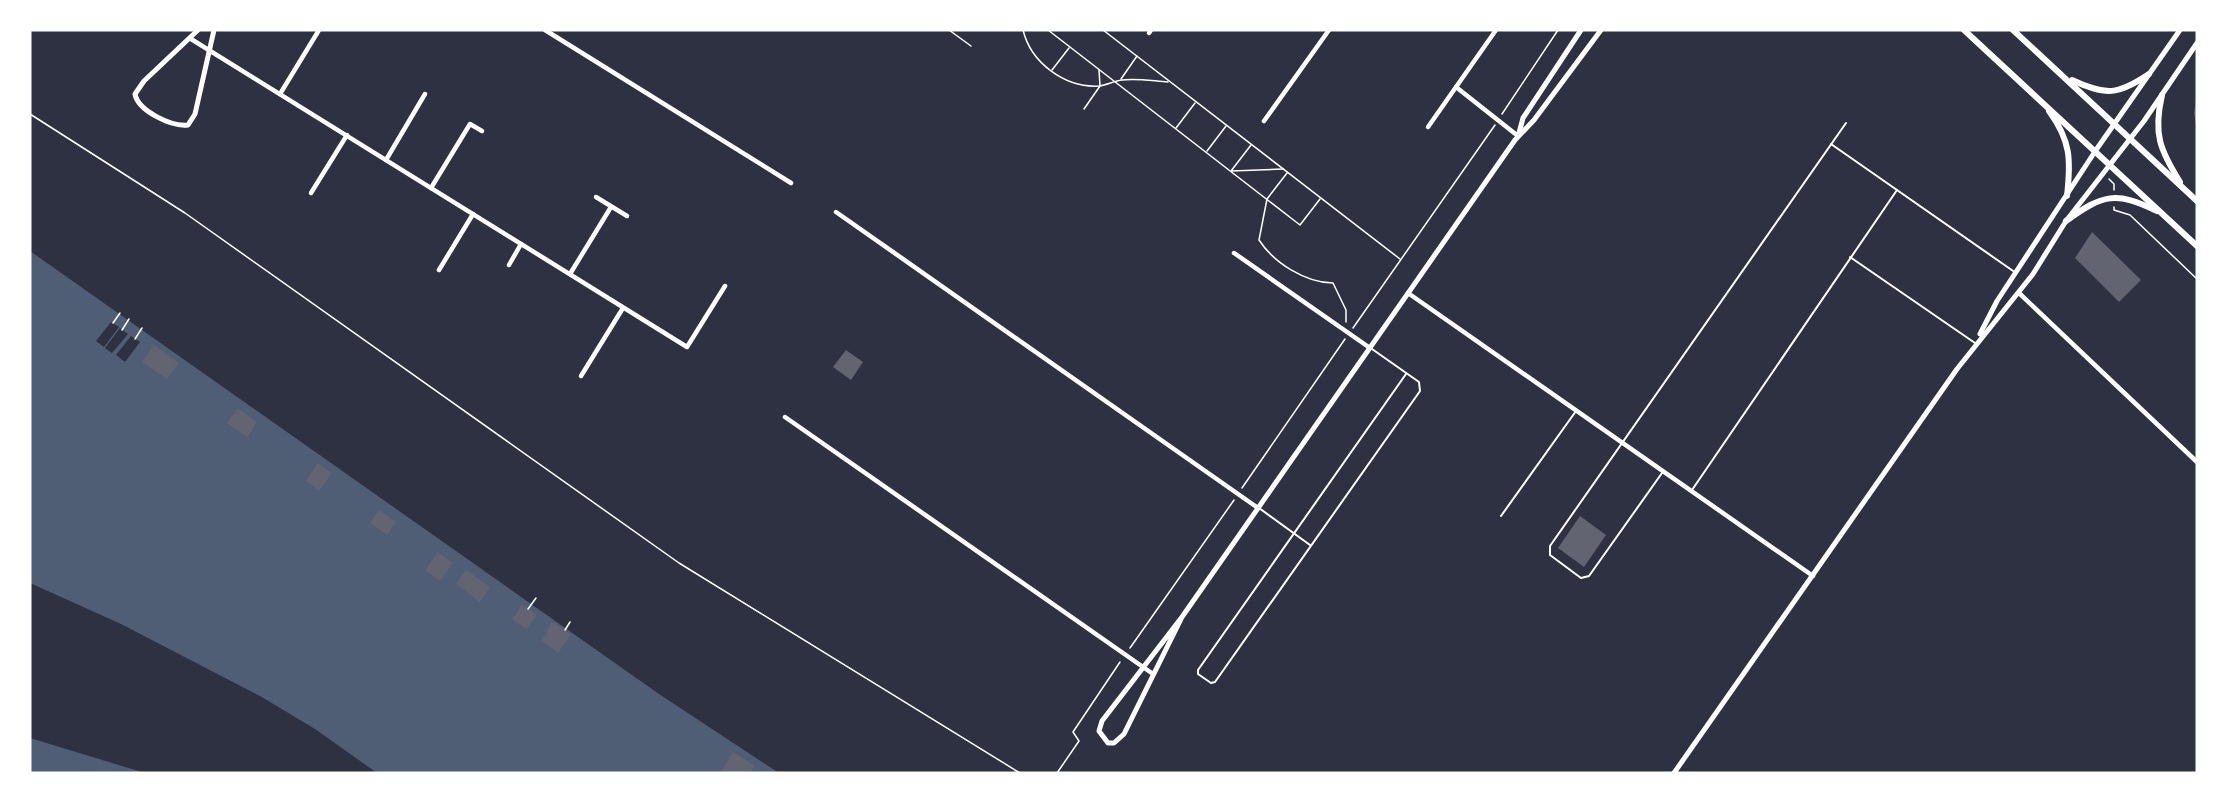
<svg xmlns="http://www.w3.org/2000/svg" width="2227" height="803" font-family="'IBM Plex Serif',serif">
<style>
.water{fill:#4f5d75}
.pier{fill:#2d3142}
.building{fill:#626471}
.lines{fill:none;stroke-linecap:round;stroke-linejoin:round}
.path{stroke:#fff;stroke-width:1.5}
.service{stroke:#fff;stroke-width:2}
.minor{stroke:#fff;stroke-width:4.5}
.tertiary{stroke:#fff;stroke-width:5}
.secondary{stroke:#fff;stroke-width:6}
</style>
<rect width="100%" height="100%" fill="#2d3142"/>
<!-- water -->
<g class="water">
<polygon points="30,251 659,694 779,773 377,773 315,729 260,696 121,624 30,583"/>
<polygon points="30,738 145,773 30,773"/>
</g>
<!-- pier -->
<g class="pier">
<polygon points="111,322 119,327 104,347 96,341"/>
<polygon points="120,328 128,334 112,353 105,348"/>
<polygon points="131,336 140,342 125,362 116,355"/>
</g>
<!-- building -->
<g class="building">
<polygon points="2196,101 2197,101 2196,124 2194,113"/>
<polygon points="2092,232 2141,280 2119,302 2075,258"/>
<polygon points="154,345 179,363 167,379 142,362"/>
<polygon points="846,350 863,362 851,380 833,367"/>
<polygon points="238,408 257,422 247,437 227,423"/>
<polygon points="318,463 332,473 319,491 306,481"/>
<polygon points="379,510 396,522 387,535 370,523"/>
<polygon points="1580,516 1606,535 1584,567 1558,548"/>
<polygon points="438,552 453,563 440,581 425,570"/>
<polygon points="466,570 490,587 480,602 456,584"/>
<polygon points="522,604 537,615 526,629 512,619"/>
<polygon points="552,621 571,635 558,653 542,641"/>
<polygon points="733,752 755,766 750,773 720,773"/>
</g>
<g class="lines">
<!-- path -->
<g class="path">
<polyline points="949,30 971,46"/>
<path d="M1023,30C1031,63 1065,88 1099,86C1107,85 1114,81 1122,80C1136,78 1153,81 1168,82"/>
<polyline points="1048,30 1300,225 1320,199"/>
<polyline points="1103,30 1400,259"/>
<polyline points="1052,70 1069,48"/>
<polyline points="1121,79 1137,56"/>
<polyline points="1084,109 1100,86 1099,70"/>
<polyline points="30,114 185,213 679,563 1020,773"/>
<polyline points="1502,114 1558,30"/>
<polyline points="1176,128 1195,103"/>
<polyline points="1251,145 1231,171 1283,169"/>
<polyline points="1207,151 1226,126"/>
<path d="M1287,173L1267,199L1259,240C1274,263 1306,283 1333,283L1346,310V322"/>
<polyline points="2109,179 2114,184 2114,190"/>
<polyline points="2114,207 2114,210 2130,215 2197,279"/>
<polyline points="113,323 120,313"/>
<polyline points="1353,328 1495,125"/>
<polyline points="122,330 129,319"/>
<polyline points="135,339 142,328"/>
<polyline points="1242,488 1345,339"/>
<polyline points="528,609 536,598"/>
<polyline points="565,630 570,622"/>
<polyline points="1130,648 1234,500"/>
<polyline points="1057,773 1079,741 1073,732 1120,662"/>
</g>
<!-- service -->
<g class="service">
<polyline points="1831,144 2016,273"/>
<polyline points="1850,257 1975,343"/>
<polyline points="1372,349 1419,382 1420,391 1215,682 1211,683 1198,674 1198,670 1406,374"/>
<polyline points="1662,473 1589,576 1581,578 1550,555 1550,546 1846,123"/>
<polyline points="1692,490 1897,190"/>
<polyline points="1259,508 1310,545"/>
<polyline points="1501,516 1576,411"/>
</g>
<!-- minor -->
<g class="minor">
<polyline points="545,30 791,183"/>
<polyline points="1149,33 1151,30"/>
<polyline points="191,39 687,347 725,286"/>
<polyline points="1456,87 1518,136"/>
<polyline points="280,94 319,30"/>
<polyline points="1264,121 1329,30"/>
<polyline points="1428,127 1496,30"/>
<polyline points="386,160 425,94"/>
<polyline points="431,188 470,124 482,131"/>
<polyline points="311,193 347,135"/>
<polyline points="596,197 627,216"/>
<polyline points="836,212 1258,508"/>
<polyline points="1234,253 1370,348"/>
<polyline points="509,265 521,244"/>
<polyline points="439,270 473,214"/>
<polyline points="570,274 611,207"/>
<polyline points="1408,293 1813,576"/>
<polyline points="2019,293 2197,462"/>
<polyline points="581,376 623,308"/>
<polyline points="785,417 1153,674"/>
</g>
<!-- tertiary -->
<g class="tertiary">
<path d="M198,30L144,81L135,94C138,111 172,127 188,125L195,114L214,30"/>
<polyline points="1519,133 1523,118 1581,30"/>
<polyline points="1980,334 1997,301 2096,150 2180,30"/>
<polyline points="1182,617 1124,734 1114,743 1108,743 1099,731 1102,721 1182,617 1515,140 1534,120 1601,30"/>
<polyline points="1674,773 1957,369 2033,274 2066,221 2144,121 2197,43"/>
</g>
<!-- secondary -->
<g class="secondary">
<polyline points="1964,30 2197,246"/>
<polyline points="2013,30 2197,201"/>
<path d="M2072,80C2106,96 2118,95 2149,74"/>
<path d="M2162,95C2153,134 2160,150 2180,182"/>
<path d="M2049,111C2071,141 2071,160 2067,196"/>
<path d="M2066,221C2103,194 2116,191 2157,211"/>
</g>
</g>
<!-- border -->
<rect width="2227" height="803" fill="none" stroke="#ffffff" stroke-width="63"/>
</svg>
